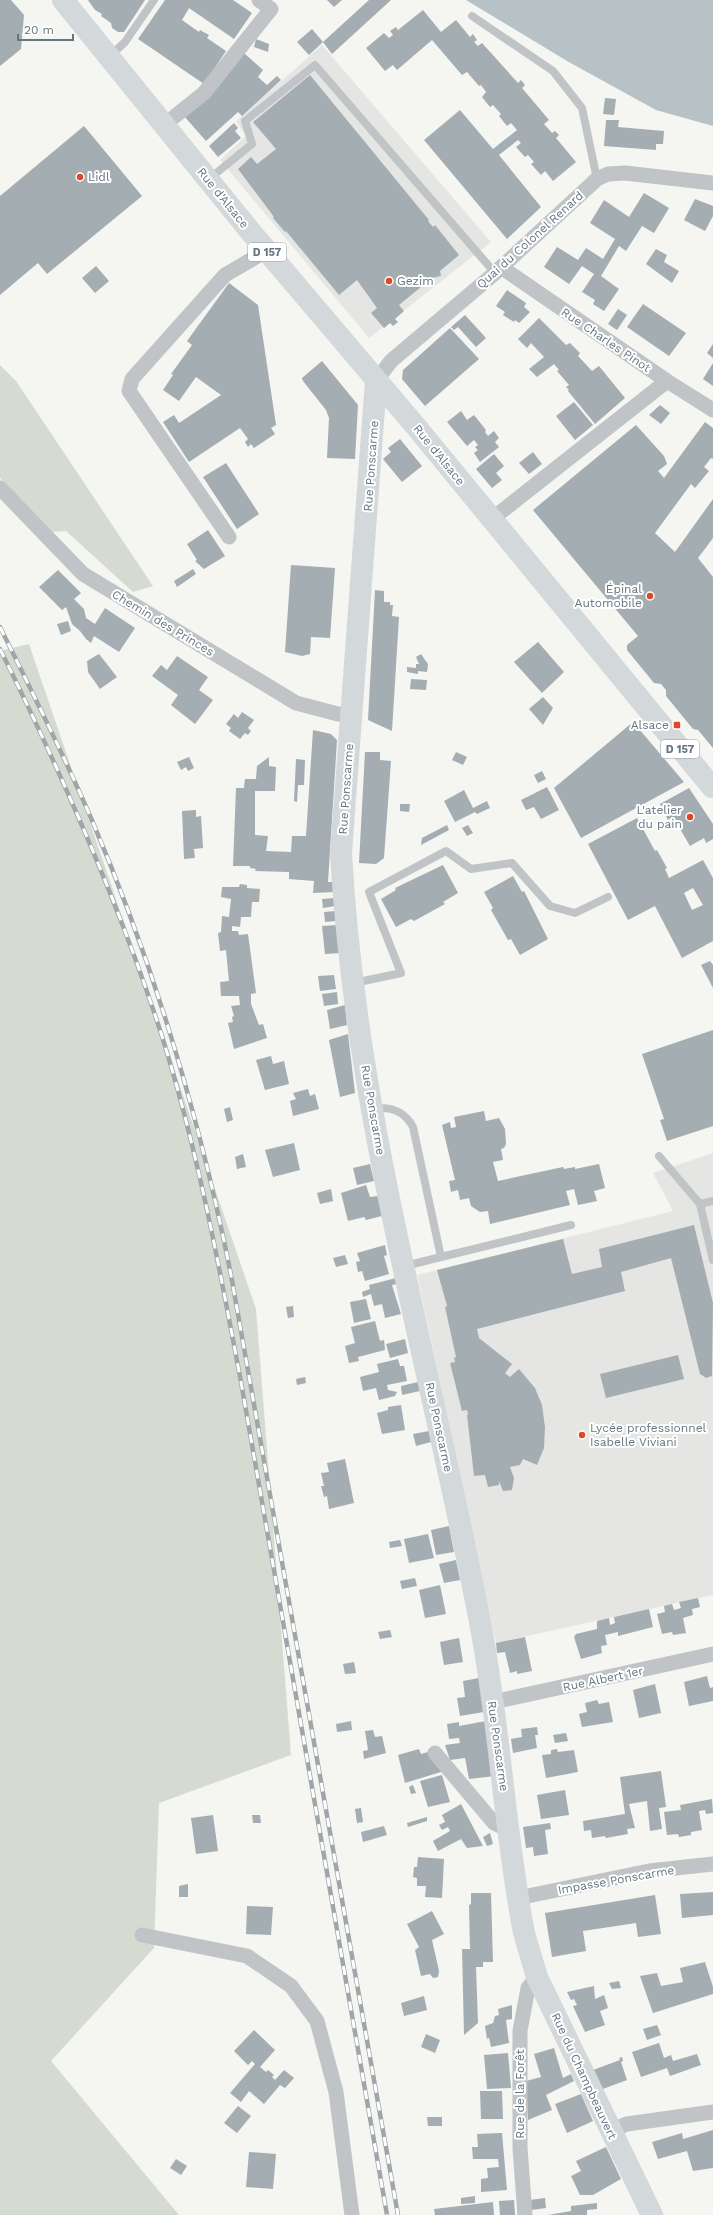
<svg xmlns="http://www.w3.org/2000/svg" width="713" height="2215" font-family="'Work Sans',sans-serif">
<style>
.built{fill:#e5e6e4}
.green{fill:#d6dbd2}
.water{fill:#b6c2c6}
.building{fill:#a4adb2;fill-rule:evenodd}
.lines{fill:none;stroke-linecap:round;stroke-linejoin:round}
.lane{stroke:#c0c4c7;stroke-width:8}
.street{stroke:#c0c4c7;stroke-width:15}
.secondary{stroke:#d3d8db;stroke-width:22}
.primary{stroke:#d3d8db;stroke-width:22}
.rail-casing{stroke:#9fa6aa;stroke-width:4.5}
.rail{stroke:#fff;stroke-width:3;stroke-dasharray:9;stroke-linecap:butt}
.poi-dot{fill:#de4728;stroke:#fff;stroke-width:1.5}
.labels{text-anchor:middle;stroke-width:4;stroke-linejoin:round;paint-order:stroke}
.shield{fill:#fff;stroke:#929fa7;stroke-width:1}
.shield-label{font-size:11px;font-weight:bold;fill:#647681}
.poi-label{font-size:12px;fill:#647681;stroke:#fff;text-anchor:start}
.street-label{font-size:12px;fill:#647681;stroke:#fff}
</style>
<rect width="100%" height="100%" fill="#f5f5f1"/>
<!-- built -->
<g class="built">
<polygon points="322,45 491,242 369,338 220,160 246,136 236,121"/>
<polygon points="713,1153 713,1595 496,1643 417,1275 673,1211 653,1173"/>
</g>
<!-- green -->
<g class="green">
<polygon points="0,365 16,381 153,586 133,592 66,531 48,532 0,478"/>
<polygon points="29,644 256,1309 291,1755 159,1803 154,1948 51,2061 179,2215 0,2215 0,651"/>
</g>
<!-- water -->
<polygon class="water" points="466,0 713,0 713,126 656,110 567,61"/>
<!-- building -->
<g class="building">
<polygon points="0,0 11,0 24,15 21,49 0,66"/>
<polygon points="88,0 145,0 124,32 118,32 112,28 111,23 101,16 102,14 95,10"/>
<polygon points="165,0 233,0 252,13 234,39 189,8 182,20 199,32 200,30 209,35 207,38 226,51 204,84 138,39"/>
<polygon points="327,0 342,0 334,7"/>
<polygon points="369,0 391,0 332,54 323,42"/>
<polygon points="423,10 441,32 456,20 470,37 473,34 477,40 474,42 478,46 482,43 518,83 521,80 525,85 522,88 549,120 544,124 552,133 555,131 559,135 556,138 576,162 553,181 545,171 541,175 531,164 534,162 528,155 525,157 516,147 521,143 518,140 499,155 541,207 507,239 424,140 460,110 493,149 517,130 511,123 507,126 499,116 501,114 493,105 490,107 482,97 486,92 481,85 479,86 467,72 462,75 432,40 397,70 393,65 385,71 366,48 384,33 389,38 393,35 390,31 396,27 398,30"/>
<polygon points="312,29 323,42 309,55 297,42"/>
<polygon points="256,39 269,44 268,52 254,47"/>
<polygon points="242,54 245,54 263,70 258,77 267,85 277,76 281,80 242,116 238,112 206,141 184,116"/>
<polygon points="310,75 429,220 428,221 433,227 435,225 459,255 440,271 441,276 432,278 399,305 404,311 395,319 398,322 393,326 390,323 384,328 371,313 377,308 357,280 339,295 286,231 285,232 273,218 274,217 238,169 251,157 257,164 276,149 253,122"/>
<polygon points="605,98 616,99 614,115 603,114"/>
<polygon points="606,120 619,120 618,127 664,131 663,144 656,144 656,150 604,146"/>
<polygon points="234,123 238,128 235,131 241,138 218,157 209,146"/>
<polygon points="84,126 142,196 47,274 38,263 0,295 0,196"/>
<polygon points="644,193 669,208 654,233 642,226 626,251 619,246 601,276 619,289 604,311 593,304 595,300 582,292 594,274 582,266 569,284 544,267 557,247 578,260 586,248 603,259 615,239 590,223 604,200 629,217"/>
<polygon points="695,199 713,206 713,216 705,231 684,220"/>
<polygon points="656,249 667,255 664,262 679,271 672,283 646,264"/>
<polygon points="96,266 109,281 95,293 82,278"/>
<polygon points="229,283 258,305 276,425 271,428 275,434 254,448 251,444 248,447 245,442 248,439 240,428 189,462 163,422 174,415 179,423 221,395 196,377 179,401 163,390 173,375 171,374 192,345 187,341"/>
<polygon points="507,290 526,303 524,307 530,312 519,323 515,320 514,322 503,315 505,312 496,306"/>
<polygon points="643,304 686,333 669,356 627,327"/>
<polygon points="618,309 627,315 617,330 608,324"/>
<polygon points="465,315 486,338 476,347 458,327 454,330 451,327"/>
<polygon points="539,318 566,345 570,343 580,353 578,356 592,371 599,366 625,398 595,424 568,391 569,390 566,387 569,385 557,371 559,370 554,364 537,377 529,369 544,357 531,343 527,348 518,339"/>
<polygon points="450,328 479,359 425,406 402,379 403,370"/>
<polygon points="713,344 713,358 707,353"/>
<polygon points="322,361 358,405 355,459 327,458 329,418 326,410 303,381 302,378"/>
<polygon points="713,363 713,386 703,379"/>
<polygon points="574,402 593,425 575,440 556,416"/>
<polygon points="660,405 670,413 661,424 649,415"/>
<polygon points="461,411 467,420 474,415 486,430 485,432 488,436 494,431 499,438 495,442 499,447 480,462 474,453 478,450 475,447 478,445 474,440 467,446 447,422"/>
<polygon points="705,422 713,428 713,459 711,458 704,467 709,471 695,488 691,484 655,533 675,552 713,499 713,538 698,558 713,577 713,748 698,730 693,729 666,696 666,690 661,684 654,683 627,650 627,645 638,636 533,510 636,425 664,456 667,464 658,471 664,478"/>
<polygon points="400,439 422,466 402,482 383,459 391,452 388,448"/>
<polygon points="533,452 542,464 529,474 519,463"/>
<polygon points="494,454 504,466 496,473 502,480 492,488 476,469"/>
<polygon points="226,463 259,514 237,529 203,477"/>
<polygon points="208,530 225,556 204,569 195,561 197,560 187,544"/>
<polygon points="291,565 335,568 330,638 311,637 310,654 302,656 285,652"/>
<polygon points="193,569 196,574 177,587 174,581"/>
<polygon points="58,570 81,593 74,599 84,609 86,618 95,624 105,608 135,628 119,652 94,636 91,643 86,639 80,631 72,624 66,607 62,610 39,587"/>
<polygon points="375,590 384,591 384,602 390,602 390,605 393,605 392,616 399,617 392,731 368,720"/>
<polygon points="68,621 71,631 61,635 57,624"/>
<polygon points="538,642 564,672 542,693 514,662"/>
<polygon points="99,654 117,677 100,689 88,672 87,661"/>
<polygon points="421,654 428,664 427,672 418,671 418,674 407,672 407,667 416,668 416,664 419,664 416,657"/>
<polygon points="177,656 208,677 199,690 213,700 195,724 171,705 178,695 152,676 161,665 167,670"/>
<polygon points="411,679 427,680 426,690 410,689"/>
<polygon points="543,697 553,708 543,725 529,709"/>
<polygon points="242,712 254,720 248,728 251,731 248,735 245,733 240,739 229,731 231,728 226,724 234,714 238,718"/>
<polygon points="633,722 684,782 581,838 554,788"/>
<polygon points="313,730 331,734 337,740 328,882 334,882 334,892 313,893 314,881 289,879 289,872 255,871 256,869 250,868 250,866 233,866 236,788 244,788 245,779 256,779 257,766 269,757 269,766 276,767 275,791 255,791 255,835 268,836 266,851 291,852 292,836 306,836"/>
<polygon points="365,752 380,752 380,760 391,761 384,858 376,864 359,863"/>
<polygon points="456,752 467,757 463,765 452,760"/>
<polygon points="189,757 194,768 188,771 186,767 181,770 177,762"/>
<polygon points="296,759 305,760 304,785 298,785 297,802 294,801"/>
<polygon points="542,771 546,779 538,783 534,775"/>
<polygon points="547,787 559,810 541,819 534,807 526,810 521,800"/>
<polygon points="689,788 713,824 713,839 706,843 704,838 690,846 673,817 668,820 660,804"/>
<polygon points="464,790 473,808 487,801 490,808 477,814 475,812 455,822 444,801"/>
<polygon points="400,804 410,804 409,812 400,811"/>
<polygon points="196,810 196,817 201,816 203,848 194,849 195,858 184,859 182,811"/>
<path d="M637,818L655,851L657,850L667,868L665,869L669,878L703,860L713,878V941L682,958L655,906L628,920L588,844ZM693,888L703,905L692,910L684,893Z"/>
<polygon points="447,825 449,830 421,845 422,838"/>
<polygon points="468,825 473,833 467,836 462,828"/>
<polygon points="443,865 458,893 443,902 445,904 414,921 411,919 396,927 381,899 396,890 395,888"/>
<polygon points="513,876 522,892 524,891 548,939 520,955 511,939 508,940 491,910 493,908 484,892"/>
<polygon points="240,884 247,885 247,888 260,889 259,902 252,902 251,917 241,917 240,927 232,926 232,931 238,931 239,935 248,934 256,993 251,994 251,1004 259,1025 263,1024 267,1038 234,1049 228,1023 233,1022 232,1017 234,1016 231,1006 240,1005 239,996 221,996 220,982 229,981 226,950 220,951 218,933 221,932 222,916 229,917 231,899 221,897 222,887 239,887"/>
<polygon points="334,898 335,906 323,908 322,899"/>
<polygon points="335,911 336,921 325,922 324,912"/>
<polygon points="337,925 340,953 325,954 322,926"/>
<polygon points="710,961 713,965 713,988 701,965"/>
<polygon points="334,975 336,989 320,991 318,976"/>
<polygon points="337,992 338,1004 324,1006 322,994"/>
<polygon points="345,1005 347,1025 330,1029 327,1010"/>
<polygon points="713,1030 713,1126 667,1141 660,1120 664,1119 642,1054"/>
<polygon points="348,1034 355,1093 340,1097 329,1040"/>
<polygon points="271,1056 273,1064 284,1061 289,1084 265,1090 256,1060"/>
<polygon points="308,1089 310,1096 315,1094 319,1109 293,1116 290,1101 296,1099 293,1093"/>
<polygon points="230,1107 233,1120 227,1122 224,1109"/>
<polygon points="484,1111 486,1121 499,1118 505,1129 506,1144 504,1148 501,1149 503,1160 493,1162 498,1181 563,1167 564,1169 575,1167 575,1169 599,1164 605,1188 594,1191 597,1201 578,1205 574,1189 566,1191 570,1205 490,1224 488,1211 480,1212 471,1206 469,1198 460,1200 458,1190 451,1192 449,1181 455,1180 442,1125 450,1122 451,1128 456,1127 454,1117"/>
<polygon points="294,1143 300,1170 273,1177 265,1150"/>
<polygon points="243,1154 246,1167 237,1169 235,1157"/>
<polygon points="370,1164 374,1181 357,1185 353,1168"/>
<polygon points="366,1185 370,1197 378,1196 382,1216 366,1220 364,1217 348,1221 341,1193"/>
<polygon points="331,1189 333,1201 320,1204 317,1193"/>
<polygon points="694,1225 713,1303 712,1376 706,1378 700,1374 671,1258 621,1272 625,1291 477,1329 479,1338 512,1364 505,1373 510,1377 519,1369 535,1388 542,1405 545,1427 544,1448 537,1465 523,1459 520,1465 510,1467 514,1478 512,1490 503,1491 499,1481 499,1485 488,1487 485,1475 474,1476 467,1415 468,1415 467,1410 462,1411 450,1363 455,1362 454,1358 456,1357 445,1307 447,1306 437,1270 563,1239 572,1274 602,1267 599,1249"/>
<polygon points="385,1245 387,1255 384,1256 389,1274 365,1281 362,1271 358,1272 356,1262 360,1261 357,1253"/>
<polygon points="345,1255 348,1264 336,1267 333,1258"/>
<polygon points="396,1278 397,1284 392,1285 401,1314 385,1318 382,1304 374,1306 371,1294 363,1297 362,1292 370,1289 369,1285"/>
<polygon points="366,1299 371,1319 354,1323 350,1302"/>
<polygon points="293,1306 294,1317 288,1318 286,1307"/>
<polygon points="375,1321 380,1341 384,1340 385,1350 358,1357 359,1361 349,1363 345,1346 355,1343 351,1327"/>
<polygon points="405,1339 408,1353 390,1358 386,1344"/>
<polygon points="678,1355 684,1379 606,1398 600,1374"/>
<polygon points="398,1359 400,1366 404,1366 407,1381 387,1385 388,1390 397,1392 395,1396 379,1400 376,1388 363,1391 360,1377 379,1372 377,1364"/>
<polygon points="305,1377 306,1383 297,1385 296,1379"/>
<polygon points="418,1382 420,1391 402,1395 401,1386"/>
<polygon points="401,1405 405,1430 382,1434 377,1413 388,1410 388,1407"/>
<polygon points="429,1431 431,1442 416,1446 413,1434"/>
<polygon points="345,1459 354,1503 329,1509 327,1496 324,1497 321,1486 324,1486 321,1473 329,1472 327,1463"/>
<polygon points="449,1526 454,1552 436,1555 431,1530"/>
<polygon points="428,1534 434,1558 409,1563 404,1539"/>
<polygon points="400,1540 402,1546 390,1548 389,1542"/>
<polygon points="456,1560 460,1580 444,1583 439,1564"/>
<polygon points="415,1578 417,1586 402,1589 400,1581"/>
<polygon points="440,1585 446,1614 425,1618 419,1590"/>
<polygon points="698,1598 700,1607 692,1609 693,1615 683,1618 686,1633 673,1635 672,1632 662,1634 657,1614 665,1612 664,1606 672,1604 674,1610 681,1608 679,1602"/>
<polygon points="649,1609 653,1627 618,1636 618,1632 605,1635 607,1645 601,1646 602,1653 581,1659 574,1637 576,1634 597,1629 597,1621 609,1618 610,1625 615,1623 614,1617"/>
<polygon points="390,1630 392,1637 380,1639 378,1632"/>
<polygon points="525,1637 532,1671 517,1674 517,1671 510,1673 505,1652 497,1653 496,1643"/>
<polygon points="459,1638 463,1662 444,1665 440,1642"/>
<polygon points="354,1662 356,1673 345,1674 343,1664"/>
<polygon points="707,1676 710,1688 713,1687 713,1701 689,1706 684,1682"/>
<polygon points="479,1678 484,1712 460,1716 457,1698 465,1697 463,1681"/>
<polygon points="655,1684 661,1713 639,1718 633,1690"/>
<polygon points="597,1700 599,1704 609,1702 613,1722 582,1727 579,1714 587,1712 585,1703"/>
<polygon points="351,1721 352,1730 337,1732 336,1724"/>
<polygon points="486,1721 495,1776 469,1779 465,1758 450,1760 445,1745 460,1743 459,1738 449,1739 447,1724 459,1722 459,1726"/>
<polygon points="537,1727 538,1735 535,1735 537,1748 513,1753 511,1739 522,1737 521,1729"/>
<polygon points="373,1730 375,1737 382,1736 386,1753 364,1759 363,1751 368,1750 365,1731"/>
<polygon points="566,1733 568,1741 555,1743 553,1735"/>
<polygon points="419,1749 421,1754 428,1752 444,1771 405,1783 398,1755"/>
<polygon points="557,1749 558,1752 574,1750 578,1772 546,1778 542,1755 551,1754 551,1750"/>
<polygon points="661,1771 666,1807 659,1808 662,1829 650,1831 647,1801 629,1804 635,1828 627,1829 628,1834 606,1838 605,1836 592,1838 591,1830 584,1831 583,1821 625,1814 620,1777"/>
<polygon points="442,1775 450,1802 428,1807 420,1781"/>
<polygon points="413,1785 416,1793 411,1794 409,1787"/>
<polygon points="565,1790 569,1815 541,1819 537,1795"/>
<polygon points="712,1799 713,1813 706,1814 705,1810 699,1811 702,1830 691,1832 691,1835 679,1837 678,1834 667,1835 664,1812 681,1810 680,1805"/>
<polygon points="461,1804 483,1846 467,1848 461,1839 438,1851 433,1841 450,1831 448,1827 442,1830 439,1825 445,1822 442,1815"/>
<polygon points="361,1808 363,1822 357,1823 355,1809"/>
<polygon points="213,1815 218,1851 196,1854 191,1818"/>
<polygon points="252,1815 260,1815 261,1823 253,1823"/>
<polygon points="427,1817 427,1821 408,1827 407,1823"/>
<polygon points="550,1823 551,1829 545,1830 548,1854 534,1856 533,1847 526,1848 523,1827"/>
<polygon points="384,1826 387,1835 363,1842 361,1832"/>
<polygon points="490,1833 493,1844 487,1846 483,1837"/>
<polygon points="418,1857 444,1859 442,1898 425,1897 426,1886 417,1886 417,1878 413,1877 414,1867 417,1867"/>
<polygon points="188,1884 188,1897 179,1897 179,1886"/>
<polygon points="713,1892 713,1915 682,1918 680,1894"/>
<polygon points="471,1893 491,1893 493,1962 483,1962 483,1967 476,1967 478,2023 464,2035 462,1949 470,1949 469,1905 471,1904"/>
<polygon points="655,1895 661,1934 638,1937 636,1923 583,1931 586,1951 552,1957 545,1913"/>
<polygon points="247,1906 273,1907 271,1935 246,1934"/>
<polygon points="432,1911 444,1934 432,1940 439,1971 438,1977 433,1978 430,1974 421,1976 415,1950 419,1947 407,1924"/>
<polygon points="705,1962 713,1987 713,1994 653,2013 640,1976 657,1973 661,1986 683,1982 680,1968"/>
<polygon points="619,1981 621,1988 612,1989 609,1983"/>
<polygon points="594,1986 595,1999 604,1995 608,2008 600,2011 605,2025 585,2032 573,2006 577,2005 574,1999 571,2000 567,1992"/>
<polygon points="424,1996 427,2010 404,2016 401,2003"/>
<polygon points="512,2005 512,2019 506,2020 509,2043 491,2047 489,2038 487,2039 485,2026 493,2023 495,2016 499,2015 498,2009"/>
<polygon points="657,2025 661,2035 647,2040 643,2029"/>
<polygon points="254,2030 275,2050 260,2067 266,2072 268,2070 274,2075 272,2077 275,2080 284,2070 294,2078 285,2088 280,2085 264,2104 249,2091 241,2102 230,2093 255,2064 252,2061 248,2065 234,2051"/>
<polygon points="426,2034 440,2040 435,2053 421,2047"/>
<polygon points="659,2043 664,2058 671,2055 673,2061 697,2054 701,2065 670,2076 667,2068 641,2077 632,2052"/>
<polygon points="554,2048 563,2078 571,2074 574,2081 546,2095 552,2110 528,2120 526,2081 541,2077 534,2054"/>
<polygon points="508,2053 511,2088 487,2089 484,2055"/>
<polygon points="622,2057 623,2061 621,2062 627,2080 600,2090 593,2070 620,2060 619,2058"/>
<polygon points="480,2091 502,2091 503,2119 481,2119"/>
<polygon points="581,2094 593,2121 567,2133 555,2104"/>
<polygon points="238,2106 251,2116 237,2133 224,2123"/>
<polygon points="427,2117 442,2117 442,2126 428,2126"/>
<polygon points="713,2130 713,2168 693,2171 687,2151 658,2159 652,2142 682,2133 683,2139"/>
<polygon points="502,2133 507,2190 481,2192 481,2179 488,2178 487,2168 499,2167 498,2159 473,2159 472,2147 478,2147 477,2134"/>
<polygon points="606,2147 621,2179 593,2195 580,2195 571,2176 581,2171 576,2161"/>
<polygon points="249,2152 276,2154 273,2189 246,2187"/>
<polygon points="176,2159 187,2166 181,2175 170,2168"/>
<polygon points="475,2196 475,2203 461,2204 461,2198"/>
<polygon points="545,2198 546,2208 531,2210 530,2200"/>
<polygon points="514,2200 515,2215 500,2215 499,2201"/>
<polygon points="493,2202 494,2215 435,2215 434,2209"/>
<polygon points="597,2203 597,2209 587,2210 587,2215 548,2215 571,2211 571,2206"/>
</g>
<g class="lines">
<!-- lane -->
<g class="lane">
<polyline points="472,16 553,71 582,108 597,179"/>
<polyline points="109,57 125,42 154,0"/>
<polyline points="209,179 252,144 245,121 315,65 495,273"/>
<polyline points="354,983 401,973 369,892 446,851 471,869 512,863 550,906 575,913 608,897"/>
<path d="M372,1109C390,1106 404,1110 413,1127L441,1257L405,1266"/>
<polyline points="659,1156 700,1204 713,1260"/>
<polyline points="700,1204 713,1201"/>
<polyline points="441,1257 571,1225"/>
</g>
<!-- street -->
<g class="street">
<polyline points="164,125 204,93 271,9 259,0"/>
<polyline points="501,267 667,381 713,410"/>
<polyline points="376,381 391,361 495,273 597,179 608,174 625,173 713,183"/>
<polyline points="0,488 83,574 296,703 338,714 352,716"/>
<polyline points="492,519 667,381"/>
<polyline points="229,537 129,391 132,379 225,275 266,251"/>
<polyline points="493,1702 713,1654"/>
<polyline points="435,1753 494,1823 509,1830"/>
<polyline points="518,1898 649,1871 713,1864"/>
<polyline points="142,1935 247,1956 291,1986 317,2021 336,2092 352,2215"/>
<polyline points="610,2131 627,2124 713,2112"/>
<polyline points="525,2215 520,2148 520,2031 528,1988 537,1977"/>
</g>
<!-- secondary -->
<path class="secondary" d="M376,381L341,853C355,1114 431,1367 480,1622C500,1725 504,1830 524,1933L537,1977L652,2215"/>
<!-- primary -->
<polyline class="primary" points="63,0 250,231 418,429 712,787"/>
<!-- rail casing -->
<g class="rail-casing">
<g id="rail">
<path d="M0,627C31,690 63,753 91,818C154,965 200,1119 231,1275L398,2215"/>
<path d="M0,649C62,774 118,901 161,1033C197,1147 219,1265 241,1382L387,2215"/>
</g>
</g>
<!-- rail -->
<use href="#rail" class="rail"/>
</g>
<!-- markers -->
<g class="poi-dot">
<circle cx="80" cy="177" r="4"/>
<circle cx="389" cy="281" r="4"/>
<circle cx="650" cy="596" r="4"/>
<rect x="673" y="721" width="8" height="8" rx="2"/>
<circle cx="690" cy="817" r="4"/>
<circle cx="582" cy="1435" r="4"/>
</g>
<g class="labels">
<!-- shield labels -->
<g class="shield">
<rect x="248" y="243" width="38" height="18" rx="3"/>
<rect x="661" y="740" width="38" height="18" rx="3"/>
</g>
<g class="shield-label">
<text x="267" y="256">D 157</text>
<text x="680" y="753">D 157</text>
</g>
<!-- poi labels -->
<g class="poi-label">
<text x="88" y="181">Lidl</text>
<text x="397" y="285">Gezim</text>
<text x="642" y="593" text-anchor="end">Épinal<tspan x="642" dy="14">Automobile</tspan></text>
<text x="669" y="729" text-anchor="end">Alsace</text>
<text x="682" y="814" text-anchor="end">L'atelier<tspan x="682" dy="14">du pain</tspan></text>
<text x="590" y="1432">Lycée professionnel<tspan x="590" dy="14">Isabelle Viviani</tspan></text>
</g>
<!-- street labels -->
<g class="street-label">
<text transform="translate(223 198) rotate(51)" y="4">Rue d'Alsace</text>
<text transform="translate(530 240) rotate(-42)" y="4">Quai du Colonel Renard</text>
<text transform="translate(606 340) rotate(34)" y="4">Rue Charles Pinot</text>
<text transform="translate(439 455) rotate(51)" y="4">Rue d'Alsace</text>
<text transform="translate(371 466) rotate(-86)" y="4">Rue Ponscarme</text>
<text transform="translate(163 623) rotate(31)" y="4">Chemin des Princes</text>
<text transform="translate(346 789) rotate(-86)" y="4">Rue Ponscarme</text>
<text transform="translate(373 1110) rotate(80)" y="4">Rue Ponscarme</text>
<text transform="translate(439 1427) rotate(78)" y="4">Rue Ponscarme</text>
<text transform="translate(603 1679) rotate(-12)" y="4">Rue Albert 1er</text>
<text transform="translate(498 1746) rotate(82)" y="4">Rue Ponscarme</text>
<text transform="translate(616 1880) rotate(-10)" y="4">Impasse Ponscarme</text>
<text transform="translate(584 2076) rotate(65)" y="4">Rue du Champbeauvert</text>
<text transform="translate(520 2094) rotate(-90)" y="4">Rue de la Forêt</text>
</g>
</g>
<!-- scale -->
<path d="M18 34v6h55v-6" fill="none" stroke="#647681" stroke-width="2"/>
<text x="24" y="34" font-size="12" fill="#647681" stroke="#ffffff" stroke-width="3" paint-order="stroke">20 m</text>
</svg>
